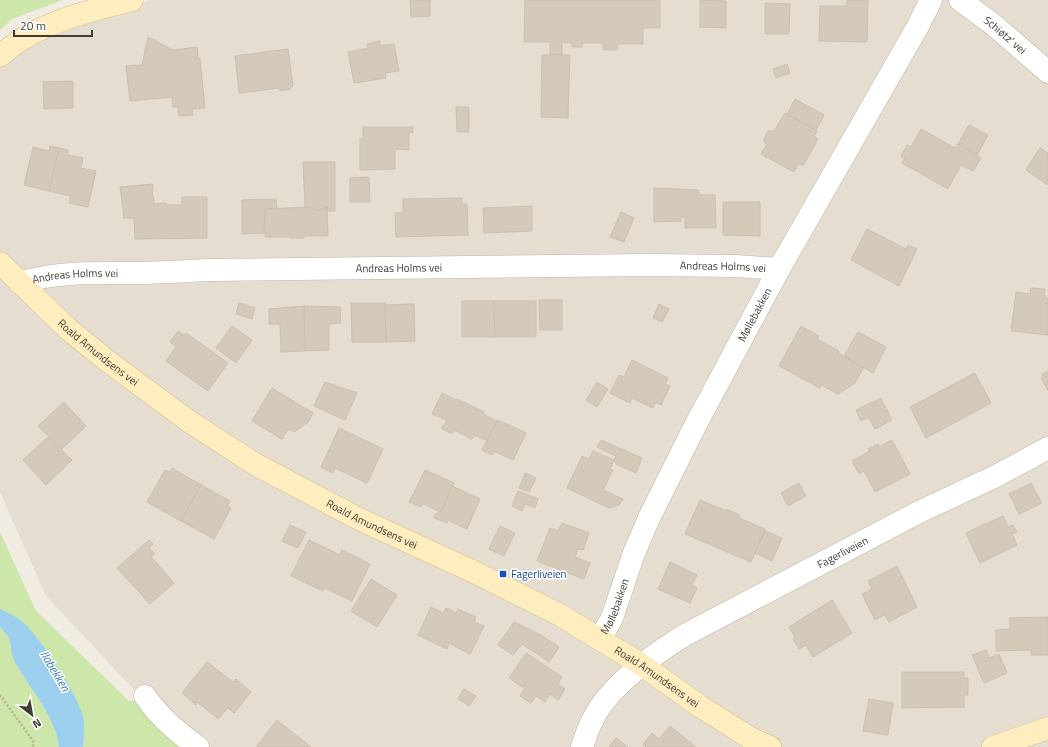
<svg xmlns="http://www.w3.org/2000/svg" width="1048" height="747" font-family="'Titillium Web',sans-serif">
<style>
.residential{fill:#e5ded0}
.green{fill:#cde6aa}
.water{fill:#9dd0ef}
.building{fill:#d5caba;stroke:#cdbfab}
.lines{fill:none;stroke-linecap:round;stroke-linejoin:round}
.street-casing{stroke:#bfb6a8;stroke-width:23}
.secondary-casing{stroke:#d1bf91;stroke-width:23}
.path{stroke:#beae96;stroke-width:2.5;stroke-dasharray:2 2;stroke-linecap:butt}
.street{stroke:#fff;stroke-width:22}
.secondary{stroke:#feedbf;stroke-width:22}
.transit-dot{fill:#1a4fb4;stroke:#fff;stroke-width:1.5}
.labels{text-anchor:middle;stroke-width:3;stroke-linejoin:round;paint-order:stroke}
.street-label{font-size:11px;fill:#423c33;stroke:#fff}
.transit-label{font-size:11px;fill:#164399;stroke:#fff;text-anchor:start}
.water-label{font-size:12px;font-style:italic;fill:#2e7bac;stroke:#fff}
</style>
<rect width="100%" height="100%" fill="#f1ece2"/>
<!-- residential -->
<polygon class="residential" points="149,0 1048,0 1048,747 201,747 140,696 46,596 0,492 0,59 9,48 109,17"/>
<!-- green -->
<g class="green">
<polygon points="0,0 63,0 12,19 0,30"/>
<polygon points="0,532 36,611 129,701 140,700 184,747 83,747 84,733 71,691 47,653 27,627 10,614 0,609"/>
<polygon points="0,627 9,638 10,646 21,673 36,694 52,722 58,741 59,747 0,747"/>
</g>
<!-- water -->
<path class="water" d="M0,609C10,613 21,619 28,627C45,646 76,692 83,716C85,726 84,737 83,747H59C55,714 29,689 14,660C11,653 11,646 9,639C8,635 3,631 0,627Z"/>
<!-- building -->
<g class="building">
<polygon points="410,0 430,0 430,16 411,17"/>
<polygon points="525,0 660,0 660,28 643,28 643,44 617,44 617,50 603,50 603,43 582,43 582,47 572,47 572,43 562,42 562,55 550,55 550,42 524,42"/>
<polygon points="700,0 726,1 726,28 700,27"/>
<polygon points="847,0 868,0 867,42 819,41 820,6 847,6"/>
<polygon points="765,3 790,4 789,34 765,34"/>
<polygon points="148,37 173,50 197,47 198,59 200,59 205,108 192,109 193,115 179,116 178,107 173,107 172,97 130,101 126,66 142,65"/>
<polygon points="380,41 380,46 394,44 399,71 385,73 386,78 354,83 348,52 368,48 367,44"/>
<polygon points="288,49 293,86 290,87 291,89 280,91 280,88 239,93 235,56"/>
<polygon points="542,55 570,55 568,118 541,117"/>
<polygon points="787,64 790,73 776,78 773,69"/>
<polygon points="73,81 73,108 44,109 43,82"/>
<polygon points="795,99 824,115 816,130 787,114"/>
<polygon points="456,107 469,107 469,132 457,132"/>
<polygon points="785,113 817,131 814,136 818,139 803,166 799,163 794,172 761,154 767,144 765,143 764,139 768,131 774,131"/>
<polygon points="969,125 988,135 977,155 958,144"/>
<polygon points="363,127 413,127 413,133 409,132 409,150 395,149 395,169 360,170 360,139 363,139"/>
<polygon points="921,129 955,148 958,144 981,158 973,171 961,165 948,189 902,163 905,158 901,156 907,145 911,147"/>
<polygon points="50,146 59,148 49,191 24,185 33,147 49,151"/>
<polygon points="59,148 68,150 67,155 83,158 81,168 96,171 88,207 69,203 71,196 49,191"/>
<polygon points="1040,148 1048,153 1048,185 1026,170"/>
<polygon points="303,162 335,162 335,211 327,211 327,207 320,211 308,207 305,207"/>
<polygon points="369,177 370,202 350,202 350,178"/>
<polygon points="153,184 153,189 152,190 154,204 166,203 166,205 182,205 182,197 207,197 207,238 135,239 134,218 124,218 120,187"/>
<polygon points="654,188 699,190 699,195 715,195 716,228 685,228 685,217 681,217 681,221 654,222"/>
<polygon points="462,198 462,204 467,204 468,235 396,237 395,213 403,213 403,199"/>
<polygon points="276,199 277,208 265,209 264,233 242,234 242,200"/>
<polygon points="723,202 760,202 760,236 723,235"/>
<polygon points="532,206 532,231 484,233 483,208"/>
<polygon points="308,207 320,211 327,207 328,236 304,236 304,238 290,238 290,237 265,237 265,209"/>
<polygon points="621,212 634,218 624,242 610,237"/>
<polygon points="867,229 906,249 908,245 917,249 899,286 851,260"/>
<polygon points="1031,288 1045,289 1044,295 1046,296 1045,298 1048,298 1048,335 1011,331 1016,292 1030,294"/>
<polygon points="539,300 562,300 562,330 540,330"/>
<polygon points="462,301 494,301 495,337 462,337"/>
<polygon points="494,301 536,301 536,337 495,337"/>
<polygon points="239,303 255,308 252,319 236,314"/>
<polygon points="351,303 385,303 386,342 352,342"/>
<polygon points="414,304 415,341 386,342 385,305"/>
<polygon points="659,304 669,309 662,322 653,318"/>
<polygon points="304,306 340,307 341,323 329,324 329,350 305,351"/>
<polygon points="304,306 305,351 281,352 280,324 269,324 269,309"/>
<polygon points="232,326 252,340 236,363 216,348"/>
<polygon points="801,326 819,336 817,339 839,351 838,353 863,368 855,383 838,394 821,385 820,388 779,366"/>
<polygon points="178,331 184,335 186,333 228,363 208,391 166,361 176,347 170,342"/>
<polygon points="858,332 886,347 873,373 844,356"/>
<polygon points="632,360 668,378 665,384 670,386 661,405 656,402 653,408 632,398 630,403 610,393 619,375 624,377"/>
<polygon points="1048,371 1048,391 1041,378 1043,377 1042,374"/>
<polygon points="975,373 991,403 926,438 910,407"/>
<polygon points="325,382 357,393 345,420 314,406"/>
<polygon points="597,382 608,389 597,407 586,400"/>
<polygon points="272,388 313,413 308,422 294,432 288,429 282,439 252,421"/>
<polygon points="442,393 456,400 457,399 484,412 483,414 497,421 488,441 474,435 472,439 454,430 452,434 441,428 447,420 432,414"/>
<polygon points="881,398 892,420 875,429 869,417 861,421 856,410"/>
<polygon points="64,402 86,426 62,449 38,426"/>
<polygon points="498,420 526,433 513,460 494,451 492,455 482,450"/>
<polygon points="339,428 383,449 367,483 335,468 333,473 321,467"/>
<polygon points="48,437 72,460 46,485 23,460"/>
<polygon points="601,440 642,458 636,473 616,464 614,460 616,456 597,447"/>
<polygon points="892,440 910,474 875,492 864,471 859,474 852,461 870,451 868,449 878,444 879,447"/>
<polygon points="593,451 614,460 610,469 613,470 603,490 623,499 619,505 609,508 567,488 582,456 589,459"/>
<polygon points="172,468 201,485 181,521 147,502 165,470 170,472"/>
<polygon points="425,470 454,483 441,512 423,504 421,507 409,502 411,497 412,497"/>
<polygon points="525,473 536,478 529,492 519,488"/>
<polygon points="799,483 806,496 788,506 781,493"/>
<polygon points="1031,483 1042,503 1019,514 1009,494"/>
<polygon points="201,485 230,501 227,506 231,508 214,539 181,521"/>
<polygon points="452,486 480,499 467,529 448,520 447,523 434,518 436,513 438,514 439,511 441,512"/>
<polygon points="518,491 538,499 535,508 525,504 522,511 512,506"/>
<polygon points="700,500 726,511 726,509 740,515 739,518 765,529 751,562 685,534"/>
<polygon points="1003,516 1008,527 1013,525 1017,532 1012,534 1017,545 980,563 966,533"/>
<polygon points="562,523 589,533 583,550 578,549 575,557 590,563 584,579 537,561 550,528 558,531"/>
<polygon points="290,525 306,532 298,548 282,541"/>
<polygon points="500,526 515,533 504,556 489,549"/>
<polygon points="765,531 782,538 772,561 755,553"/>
<polygon points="149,540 153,544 149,548 155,554 151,557 174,583 150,604 117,568"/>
<polygon points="309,540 340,555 342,550 370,564 352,601 324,588 323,591 291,576"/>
<polygon points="670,562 697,575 692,585 697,588 690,603 658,589"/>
<polygon points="897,566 917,607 889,622 885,615 875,620 862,594 872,589 868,581"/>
<polygon points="371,579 397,595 377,627 351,611"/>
<polygon points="832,600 852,633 813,657 806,645 799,649 793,639 795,637 789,627"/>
<polygon points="431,607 443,613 446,608 456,613 458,609 476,617 474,622 484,626 470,654 449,643 447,649 418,635"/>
<polygon points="1048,617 1048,655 1031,655 1031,650 996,651 996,630 1010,629 1010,618"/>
<polygon points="514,622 541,635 559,647 549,662 522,644 513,655 498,645"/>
<polygon points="986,650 989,658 999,654 1007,673 984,683 972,655"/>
<polygon points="526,653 562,677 558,684 565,689 558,700 550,694 545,702 536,696 531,703 520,696 525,689 509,678"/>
<polygon points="207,662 233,682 236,679 251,692 234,713 228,708 218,719 197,702 196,705 182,693"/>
<polygon points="902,672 964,672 964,678 968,678 968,695 964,695 964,707 902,708"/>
<polygon points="464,689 476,696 469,706 458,699"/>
<polygon points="869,699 893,703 888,735 863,731"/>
<polygon points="277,720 311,747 256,747"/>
<polygon points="670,726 696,747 646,747 643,744 652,733 659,739"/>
<polygon points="616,738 628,747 609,747"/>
</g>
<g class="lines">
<!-- street casing -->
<g class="street-casing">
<g id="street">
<path id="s1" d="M960,0L995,26L1048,72"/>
<path id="s2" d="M20,283C57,271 97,273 135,273C159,273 184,271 208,270L649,265L736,266L779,269"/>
<path id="s3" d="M600,639L612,618L634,553L649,518L695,426L779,269L918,26L931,0"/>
<path d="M145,696C159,717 177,732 198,747"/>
<path id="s4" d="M582,747C585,738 588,729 592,721C607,688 653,655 683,636L919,512L996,476L1048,448"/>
</g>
</g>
<!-- secondary casing -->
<g class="secondary-casing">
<g id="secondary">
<path d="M0,56C35,23 86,12 132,0"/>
<path id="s5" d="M0,263L68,329L110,363L190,422L255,464L359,519L472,571L560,615L642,665L701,707L752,739L770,747"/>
<polyline points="993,747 1048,728"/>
</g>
</g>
<!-- path -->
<polyline class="path" points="0,695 33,741 33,747"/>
<!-- street -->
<use href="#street" class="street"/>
<!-- secondary -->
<use href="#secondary" class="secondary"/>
</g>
<!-- markers -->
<rect class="transit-dot" x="499" y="570" width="8" height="8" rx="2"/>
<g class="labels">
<!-- street labels -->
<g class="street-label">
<text dy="4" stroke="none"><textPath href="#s1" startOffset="57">Schiøtz' vei</textPath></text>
<text dy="4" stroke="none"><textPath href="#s2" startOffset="380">Andreas Holms vei</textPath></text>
<text dy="4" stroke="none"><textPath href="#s2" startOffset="704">Andreas Holms vei</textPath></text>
<text dy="4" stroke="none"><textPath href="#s2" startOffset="56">Andreas Holms vei</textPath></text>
<text dy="4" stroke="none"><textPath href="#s3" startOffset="360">Møllebakken</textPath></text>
<text dy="4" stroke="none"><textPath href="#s5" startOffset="133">Roald Amundsens vei</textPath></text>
<text dy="4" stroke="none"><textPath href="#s5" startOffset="457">Roald Amundsens vei</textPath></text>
<text dy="4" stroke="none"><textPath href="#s4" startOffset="334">Fagerliveien</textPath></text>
<text dy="4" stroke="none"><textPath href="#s3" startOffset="36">Møllebakken</textPath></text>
<text dy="4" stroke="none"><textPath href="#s5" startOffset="781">Roald Amundsens vei</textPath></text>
</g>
<!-- transit labels -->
<g class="transit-label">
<text x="511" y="578">Fagerliveien</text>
</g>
<!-- water labels -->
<g class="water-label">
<text transform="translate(55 671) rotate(59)" y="4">Ilabekken</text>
</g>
</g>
<!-- north arrow -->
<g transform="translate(32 715) rotate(149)" stroke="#ffffff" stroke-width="3" paint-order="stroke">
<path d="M0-3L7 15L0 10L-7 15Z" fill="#423c33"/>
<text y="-6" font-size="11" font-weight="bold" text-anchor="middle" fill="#423c33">N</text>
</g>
<!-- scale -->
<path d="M14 30v6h78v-6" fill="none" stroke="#423c33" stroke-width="2"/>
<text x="20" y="30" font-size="12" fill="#423c33" stroke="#ffffff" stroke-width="3" paint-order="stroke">20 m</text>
</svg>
